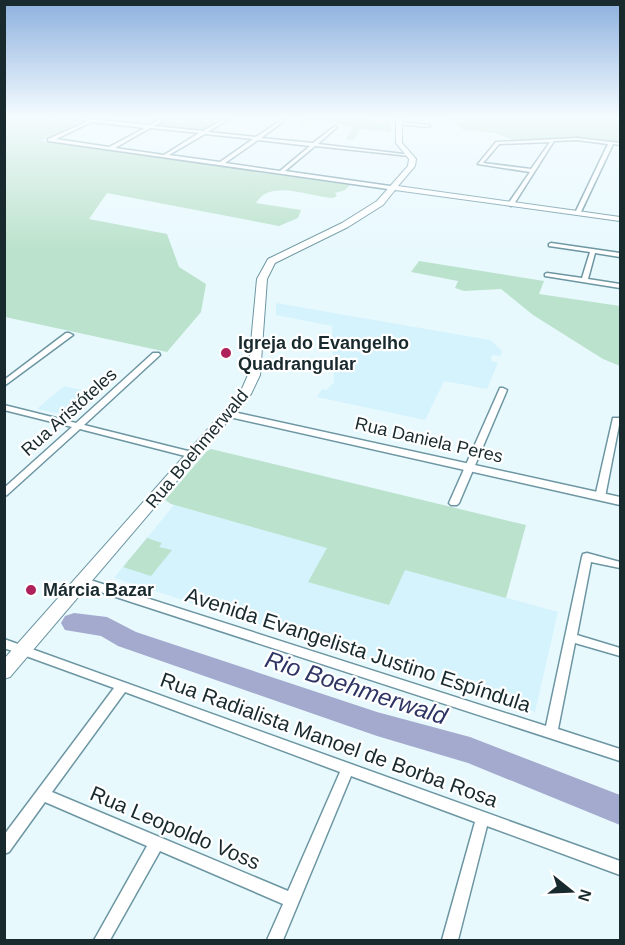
<svg xmlns="http://www.w3.org/2000/svg" width="625" height="945" font-family="Arial,sans-serif">
<style>
.built{fill:#d4f3fd}
.green{fill:#bbe2cc}
.lines{fill:none;stroke-linecap:round;stroke-linejoin:round}
.river{fill:#a3aace;fill-rule:evenodd}
.minor-casing{stroke:#6c96a2;stroke-width:3}
.tertiary-casing{stroke:#6c96a2;stroke-width:3}
.secondary-casing{stroke:#6c96a2;stroke-width:2}
.minor{fill:#fff;fill-rule:evenodd}
.tertiary{fill:#fff;fill-rule:evenodd}
.secondary{fill:#fff;fill-rule:evenodd}
.poi-dot{fill:#af215b;stroke:#fff;stroke-width:2}
.labels{text-anchor:middle;stroke-width:4.5;stroke-linejoin:round;paint-order:stroke}
.poi-label{font-size:18px;font-weight:bold;fill:#192a2e;stroke:#fff;text-anchor:start}
.street-label{font-size:18px;fill:#192a2e;stroke:#fff}
.near-street-label{font-size:21px;fill:#192a2e;stroke:#fff}
.near-water-label{font-size:24px;font-style:italic;fill:#2e3564;stroke:#fff}
</style>
<rect width="100%" height="100%" fill="#e8f9fe"/>
<!-- built -->
<g class="built">
<polygon points="276,303 490,340 502,351 501,356 493,355 491,357 491,361 498,363 487,389 444,381 425,420 317,397 322,389 327,390 334,382 332,326 276,315"/>
<polygon points="64,386 90,392 101,395 74,417 37,409"/>
<polygon points="174,505 558,612 535,712 114,578"/>
</g>
<!-- green -->
<g class="green">
<path d="M5,117H36L78,123L41,141L350,185L345,190L335,193L337,196L333,198C310,197 270,178 256,203L301,210L298,218L279,226L107,193L89,219L167,234L179,267L206,284L201,312L167,352L5,317Z"/>
<polygon points="170,117 221,117 200,132 150,127"/>
<path d="M363,117L377,124L391,121V132L360,129L354,140L346,139L353,127C344,124 322,122 313,122C307,123 305,126 299,125L307,118H295Z"/>
<polygon points="446,117 620,117 620,142 581,137 513,140 495,133 463,130"/>
<polygon points="419,261 544,281 539,294 620,306 620,366 603,359 533,315 501,289 464,291 455,288 458,281 411,272"/>
<polygon points="211,449 526,525 506,598 405,570 389,605 308,582 327,548 171,504 165,500 207,451"/>
<polygon points="147,538 162,543 159,547 172,550 151,576 123,567"/>
</g>
<g class="lines">
<!-- river -->
<polygon class="river" points="74,613 107,617 136,632 377,712 470,737 620,795 620,825 468,763 377,736 118,646 101,636 65,630 61,623 65,616"/>
<!-- minor casing -->
<g class="minor-casing">
<g id="minor">
<path d="M57,117H72L149,125L164,117H169L154,126L203,131L227,117H232L208,132L256,137L283,119L284,121L261,138L313,143L335,126L336,128L318,144L412,155L410,156L315,146L285,171L397,187L398,188L395,190L48,141V139L88,121ZM92,122L145,128L109,147L56,139ZM150,128L199,133L164,155L115,148ZM205,134L253,139L220,162L169,155ZM258,140L310,146L280,171L225,163Z"/>
<polygon points="399,122 428,125 430,126 428,127 398,124"/>
<path d="M577,138L620,143V145L613,144L580,214L575,213L608,144L577,140L554,141L514,204L511,206L508,204L530,172L478,164L496,142ZM550,142L531,169L483,163L499,144Z"/>
<polygon points="551,243 620,253 620,257 595,253 588,279 620,284 620,288 545,276 545,274 547,273 582,278 590,252 549,246 549,244"/>
<polygon points="66,333 69,333 73,335 4,386 4,380"/>
<polygon points="153,353 159,353 160,355 84,425 196,453 197,455 196,457 193,458 80,429 7,495 4,496 4,488 72,427 4,410 4,405 76,423"/>
<polygon points="500,388 503,388 507,390 459,503 457,505 451,505 449,503"/>
<polygon points="613,418 619,418 620,420 605,497 600,500 595,497"/>
<polygon points="587,553 620,562 620,568 591,562 577,635 620,648 620,656 575,643 558,729 620,749 620,761 79,585 78,582 79,579 87,579 546,726 582,557 583,554"/>
<path d="M4,639L620,861V875L487,826L458,940H442L475,822L351,776L283,940H267L283,904L160,851L110,940H94L97,935L147,846L45,802L9,852L4,854V835L114,688L4,648ZM125,692L340,772L288,891L52,792Z"/>
</g>
</g>
<!-- tertiary casing -->
<g class="tertiary-casing">
<polygon id="tertiary" points="229,411 620,497 620,505 225,416 224,414 225,412"/>
</g>
<!-- secondary casing -->
<g class="secondary-casing">
<polygon id="secondary" points="396,117 402,117 402,143 416,159 415,166 398,186 620,217 620,221 395,190 383,205 348,227 275,263 267,279 260,375 251,394 10,677 4,679 4,659 240,393 248,375 257,279 268,259 342,223 377,201 408,166 409,159 396,143"/>
</g>
<!-- minor -->
<use href="#minor" class="minor"/>
<!-- tertiary -->
<use href="#tertiary" class="tertiary"/>
<!-- secondary -->
<use href="#secondary" class="secondary"/>
</g>
<!-- sky -->
<linearGradient id="sky" x2="0" y2="1"><stop stop-color="#8cb0de"/><stop offset="0.47" stop-color="#f5fcff"/><stop offset="1" stop-color="#f5fcff" stop-opacity="0"/></linearGradient>
<rect width="625" height="249" fill="url(#sky)"/>
<!-- markers -->
<g class="poi-dot">
<circle cx="226" cy="353" r="6"/>
<circle cx="31" cy="590" r="6"/>
</g>
<g class="labels">
<!-- poi labels -->
<g class="poi-label">
<text x="238" y="349">Igreja do Evangelho<tspan x="238" dy="21">Quadrangular</tspan></text>
<text x="43" y="596">Márcia Bazar</text>
</g>
<!-- street labels -->
<g class="street-label">
<text transform="translate(69 412) rotate(-42)" y="6">Rua Aristóteles</text>
<text transform="translate(429 440) rotate(13)" y="6">Rua Daniela Peres</text>
<text transform="translate(197 449) rotate(-50)" y="6">Rua Boehmerwald</text>
</g>
<!-- near-street labels -->
<g class="near-street-label">
<text transform="translate(358 650) rotate(18)" y="7">Avenida Evangelista Justino Espíndula</text>
<text transform="translate(329 740) rotate(20)" y="7">Rua Radialista Manoel de Borba Rosa</text>
<text transform="translate(175 828) rotate(23)" y="7">Rua Leopoldo Voss</text>
</g>
<!-- near-water labels -->
<g class="near-water-label">
<text transform="translate(356 688) rotate(18)" y="8">Rio Boehmerwald</text>
</g>
</g>
<!-- border -->
<rect width="625" height="945" fill="none" stroke="#192a2e" stroke-width="12"/>
<!-- north arrow -->
<g transform="translate(571 891) rotate(108)" stroke="#ffffff" stroke-width="4.5" paint-order="stroke">
<path d="M0-4.5L10 22L0 15L-10 22Z" fill="#192a2e"/>
<text y="-9" font-size="16" font-weight="bold" text-anchor="middle" fill="#192a2e">N</text>
</g>
</svg>
